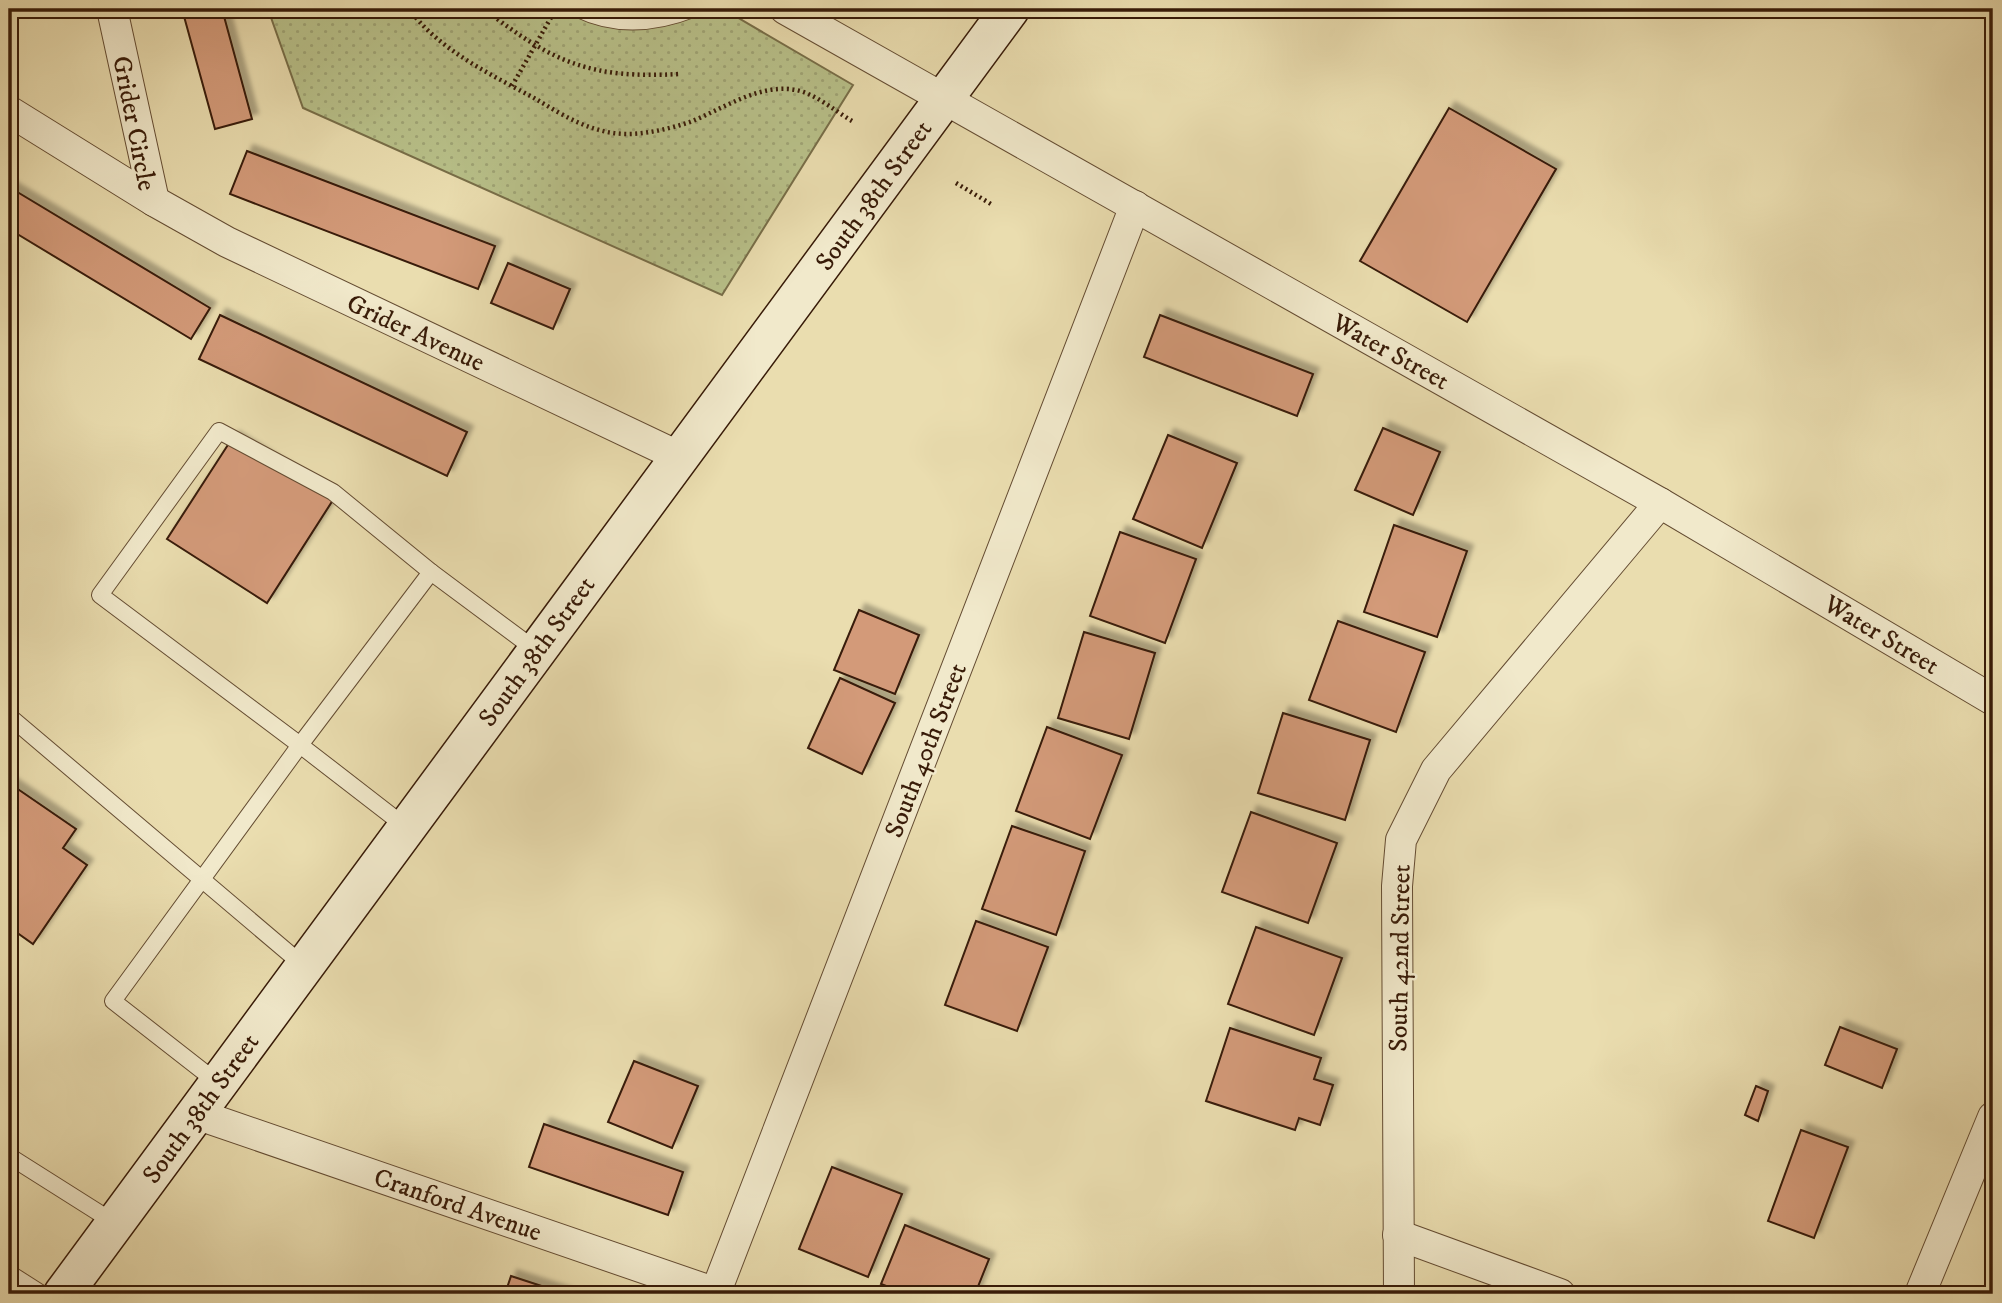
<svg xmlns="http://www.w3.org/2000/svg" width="2002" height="1303" font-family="'IM FELL DW Pica',serif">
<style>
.park{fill:url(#park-dots);stroke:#786e48;stroke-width:2}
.building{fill:#d39a79;stroke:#381b08;stroke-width:2;filter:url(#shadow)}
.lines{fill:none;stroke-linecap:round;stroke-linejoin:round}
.service-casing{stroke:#644c32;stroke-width:18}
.minor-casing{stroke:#644c32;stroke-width:32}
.secondary-casing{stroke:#381b08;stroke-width:41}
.path{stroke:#381b08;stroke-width:4.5;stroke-dasharray:2 3.5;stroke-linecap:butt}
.service{stroke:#f1e9cb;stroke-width:16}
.minor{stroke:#f1e9cb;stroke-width:30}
.secondary{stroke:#f1e9cb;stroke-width:38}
.labels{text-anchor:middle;stroke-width:5;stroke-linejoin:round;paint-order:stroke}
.street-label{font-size:26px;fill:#381b08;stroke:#f1e9cb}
</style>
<defs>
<pattern id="park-dots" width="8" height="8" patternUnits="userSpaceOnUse" patternTransform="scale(1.75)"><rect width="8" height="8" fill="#b8c089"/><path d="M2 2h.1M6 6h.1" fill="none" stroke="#9fa475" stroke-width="1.8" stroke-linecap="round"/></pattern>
<filter id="shadow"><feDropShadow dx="6" dy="-6" stdDeviation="2" flood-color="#0004"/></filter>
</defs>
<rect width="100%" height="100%" fill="#eaddaf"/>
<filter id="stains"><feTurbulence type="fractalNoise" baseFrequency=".00286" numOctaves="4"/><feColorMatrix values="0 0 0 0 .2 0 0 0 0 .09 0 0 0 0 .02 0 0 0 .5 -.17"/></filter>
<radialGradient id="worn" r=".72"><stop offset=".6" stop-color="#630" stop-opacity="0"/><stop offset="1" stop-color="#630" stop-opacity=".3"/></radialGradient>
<!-- park -->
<polygon class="park" points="268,9 723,9 853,85 722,295 303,108"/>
<!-- building -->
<g class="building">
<polygon points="182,9 222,9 252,119 215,129"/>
<polygon points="1449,108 1556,169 1467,322 1360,261"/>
<polygon points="247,151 495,246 478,289 230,194"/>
<polygon points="9,187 210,308 191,339 9,229"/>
<polygon points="508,263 570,289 553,329 491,303"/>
<polygon points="220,315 467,432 447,476 199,359"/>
<polygon points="1160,315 1313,374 1297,416 1144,357"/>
<polygon points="1383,428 1440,452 1413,515 1355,490"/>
<polygon points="1168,435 1237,463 1202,548 1133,519"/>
<polygon points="233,437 333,500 267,603 167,539"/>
<polygon points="1394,525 1467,551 1437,637 1364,612"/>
<polygon points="1120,532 1196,559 1165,643 1090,616"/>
<polygon points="859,610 919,635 895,694 834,670"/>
<polygon points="1338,621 1425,652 1396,732 1309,700"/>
<polygon points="1084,632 1155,653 1129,739 1058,718"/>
<polygon points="840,678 895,703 862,774 808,748"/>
<polygon points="1283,713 1370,740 1345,820 1258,793"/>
<polygon points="1047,727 1122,755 1090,839 1016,811"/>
<polygon points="9,783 76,829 63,848 87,865 33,944 9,927"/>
<polygon points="1251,812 1337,843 1308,923 1222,892"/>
<polygon points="1012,826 1085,851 1056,935 982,909"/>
<polygon points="976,921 1048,947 1017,1031 945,1005"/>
<polygon points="1256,927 1342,958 1314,1035 1228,1004"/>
<polygon points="1840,1027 1897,1049 1882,1088 1825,1065"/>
<polygon points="1230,1028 1321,1058 1314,1079 1333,1085 1320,1125 1299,1118 1295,1130 1206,1101"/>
<polygon points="634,1061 698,1086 672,1148 608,1122"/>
<polygon points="1756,1086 1768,1091 1758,1121 1745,1115"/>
<polygon points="544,1124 683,1172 668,1215 529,1167"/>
<polygon points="1801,1130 1848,1147 1814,1238 1768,1221"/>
<polygon points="832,1167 902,1194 868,1277 799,1249"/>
<polygon points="905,1225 989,1259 975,1294 907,1294 881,1284"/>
<polygon points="511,1276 566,1294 505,1294"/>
</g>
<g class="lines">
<!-- service casing -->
<g class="service-casing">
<g id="service">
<path d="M578,9C615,27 655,24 693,9"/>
<polyline points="9,716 304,966"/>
<polyline points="406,827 300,745 431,572 537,651"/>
<polyline points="218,1083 113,1001 300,745 100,595 219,431 333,492 431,572"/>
<polyline points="9,1156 115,1223"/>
<polyline points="9,1273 42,1294"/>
</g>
</g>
<!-- minor casing -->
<g class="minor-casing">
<g id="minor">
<polyline points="785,9 1660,503 1993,700"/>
<polyline points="9,111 154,201 112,9"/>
<polyline points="154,201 227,242 680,457"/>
<polyline points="196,1114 719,1294"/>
<polyline points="1398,1235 1560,1294"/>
<polyline points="715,1294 1135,206"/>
<polyline points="1399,1294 1397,886 1401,840 1436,770 1660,503"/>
<polyline points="1920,1294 1993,1117"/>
</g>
</g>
<!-- secondary casing -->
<g class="secondary-casing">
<polyline id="secondary" points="63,1294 1010,9"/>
</g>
<!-- path -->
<g class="path">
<path d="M409,9C439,50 490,74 534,98C553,109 574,123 596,129C611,134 627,135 643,133C659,131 675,127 690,122C723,109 759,83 796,90C816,94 835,111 852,121"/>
<path d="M484,9C554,63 590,79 680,74"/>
<polyline points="512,86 553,14"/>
<polyline points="956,183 991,204"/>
</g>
<!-- service -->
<use href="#service" class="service"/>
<!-- minor -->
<use href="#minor" class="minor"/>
<!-- secondary -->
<use href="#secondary" class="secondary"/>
</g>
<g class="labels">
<!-- street labels -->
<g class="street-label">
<text transform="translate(135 123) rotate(79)" y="9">Grider Circle</text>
<text transform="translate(873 195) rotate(-54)" y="9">South 38th Street</text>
<text transform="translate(416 332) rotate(25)" y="9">Grider Avenue</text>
<text transform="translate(1391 351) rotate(29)" y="9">Water Street</text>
<text transform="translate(1882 634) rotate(31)" y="9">Water Street</text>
<text transform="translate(536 651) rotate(-54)" y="9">South 38th Street</text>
<text transform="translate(925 750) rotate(-69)" y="9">South 40th Street</text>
<text transform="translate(1399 958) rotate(-89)" y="9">South 42nd Street</text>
<text transform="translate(200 1108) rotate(-54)" y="9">South 38th Street</text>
<text transform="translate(458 1204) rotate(19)" y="9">Cranford Avenue</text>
</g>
</g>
<!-- margin -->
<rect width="2002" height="1303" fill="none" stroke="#eaddaf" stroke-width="35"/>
<rect x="10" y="10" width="1981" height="1282" fill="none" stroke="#381b08" stroke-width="3.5"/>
<rect x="18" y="18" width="1967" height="1268" fill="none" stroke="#381b08" stroke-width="2"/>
<rect width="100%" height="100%" filter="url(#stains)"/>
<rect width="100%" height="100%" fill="url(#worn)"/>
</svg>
